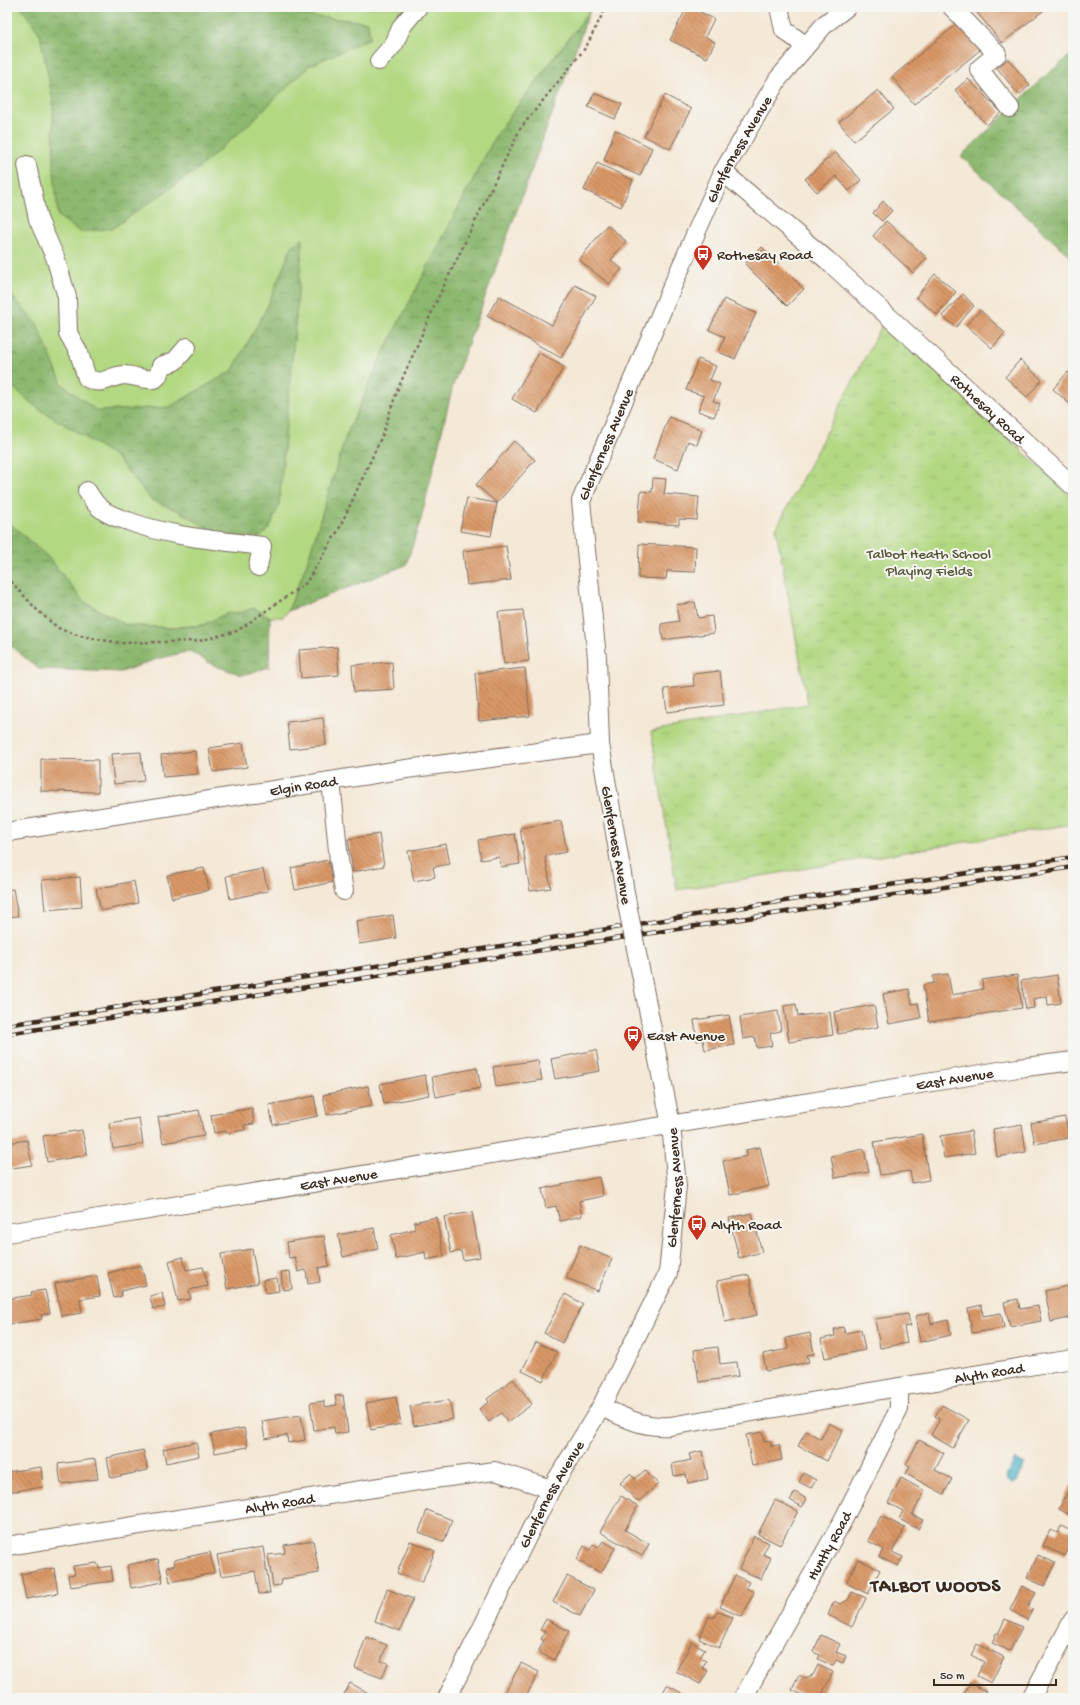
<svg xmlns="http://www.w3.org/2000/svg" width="1080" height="1705" font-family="'Gochi Hand',sans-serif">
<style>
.grass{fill:#b2d882;stroke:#768150}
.forest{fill:url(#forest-crowns);stroke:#647147}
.park{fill:url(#park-tufts);stroke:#768150}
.water{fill:#47b0c6;stroke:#416d72}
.building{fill:url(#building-back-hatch)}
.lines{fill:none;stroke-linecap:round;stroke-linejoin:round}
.minor-casing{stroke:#7c6c5e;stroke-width:20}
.path{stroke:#7c6c5e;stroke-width:2.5;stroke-dasharray:3 3;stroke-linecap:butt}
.minor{stroke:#fff;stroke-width:18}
.rail-casing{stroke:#3b2a1e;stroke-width:4.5}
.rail{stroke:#f6f6f2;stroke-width:3;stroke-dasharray:9;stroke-linecap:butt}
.minor-bridge-casing{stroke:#7c6c5e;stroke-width:20;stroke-linecap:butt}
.minor-bridge{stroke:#fff;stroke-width:18}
.labels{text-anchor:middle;stroke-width:4;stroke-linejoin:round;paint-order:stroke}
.street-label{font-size:15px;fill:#3b2a1e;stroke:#f6f6f2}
.poi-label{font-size:15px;fill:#3b2a1e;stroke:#f6f6f2;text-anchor:start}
.park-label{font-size:15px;fill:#595637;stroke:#f6f6f2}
.district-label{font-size:19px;font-weight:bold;letter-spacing:1px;fill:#3b2a1e;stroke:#f6f6f2}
</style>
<defs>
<pattern id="forest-crowns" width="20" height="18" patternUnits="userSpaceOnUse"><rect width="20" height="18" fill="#8db870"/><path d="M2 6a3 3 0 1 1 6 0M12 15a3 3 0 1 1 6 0" fill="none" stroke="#74965b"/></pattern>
<pattern id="park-tufts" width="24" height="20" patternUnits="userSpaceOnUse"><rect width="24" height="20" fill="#b2d882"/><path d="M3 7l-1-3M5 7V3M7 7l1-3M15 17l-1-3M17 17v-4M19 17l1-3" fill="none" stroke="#9aba70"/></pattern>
<pattern id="building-back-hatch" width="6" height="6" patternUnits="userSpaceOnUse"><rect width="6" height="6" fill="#d99766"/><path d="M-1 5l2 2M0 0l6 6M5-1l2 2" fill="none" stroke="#b17b53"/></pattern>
</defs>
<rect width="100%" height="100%" fill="#f6f6f2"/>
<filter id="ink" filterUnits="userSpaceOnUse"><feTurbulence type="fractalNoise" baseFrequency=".025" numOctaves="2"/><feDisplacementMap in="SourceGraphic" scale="8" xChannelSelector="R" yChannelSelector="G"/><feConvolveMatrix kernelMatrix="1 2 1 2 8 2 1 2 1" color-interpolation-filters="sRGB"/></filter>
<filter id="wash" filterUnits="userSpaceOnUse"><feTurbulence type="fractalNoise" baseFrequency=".012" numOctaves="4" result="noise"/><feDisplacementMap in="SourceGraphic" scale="16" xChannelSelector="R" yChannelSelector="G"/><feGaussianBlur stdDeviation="0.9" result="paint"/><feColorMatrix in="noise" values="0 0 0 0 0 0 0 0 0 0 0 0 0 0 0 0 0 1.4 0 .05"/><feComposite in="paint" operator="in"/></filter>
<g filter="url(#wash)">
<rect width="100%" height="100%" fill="#f4e8d6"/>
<!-- grass -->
<polygon class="grass" points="7,7 594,7 590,10 383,353 346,436 307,563 288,611 283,617 270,617 254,608 240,613 227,614 204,625 170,628 126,625 83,601 50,559 7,521"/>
<!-- forest -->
<g class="forest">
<polygon points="21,7 289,7 301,15 368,22 370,38 309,66 247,126 194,172 113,228 80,232 58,216 54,172 53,102 40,34"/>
<polygon points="590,10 453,385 421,519 406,565 288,611 307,563 346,436 383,353 497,133"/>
<polygon points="1073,53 1073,259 961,156 1043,78"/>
<polygon points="303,239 279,506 269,529 259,538 228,536 210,530 179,511 151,500 115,456 36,407 7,382 7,290 37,324 62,384 97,411 169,407 232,371 266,309 292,246"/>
<polygon points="7,521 50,559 83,601 126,625 170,628 203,625 227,613 240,613 254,608 270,617 269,667 242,675 213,665 190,651 157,659 121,672 39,669 7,643"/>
</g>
<!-- park -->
<polygon class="park" points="883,323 1073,498 1073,824 677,890 651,732 808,704 776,529"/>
<!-- water -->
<polygon class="water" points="1015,1459 1025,1464 1017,1481 1012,1483 1007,1480 1006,1477"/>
<g id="blocks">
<!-- building -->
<g class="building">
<polygon points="687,7 690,7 714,19 705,37 715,42 707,58 670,40"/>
<polygon points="976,7 1041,7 1044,10 1002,43 974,9"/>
<polygon points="958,23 980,50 914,104 892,77"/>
<polygon points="1008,59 1030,85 1019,95 997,68"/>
<polygon points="968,79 1001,112 987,125 955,90"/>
<polygon points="878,90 894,109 854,141 839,122"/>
<polygon points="594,93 622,104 615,119 588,107"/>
<polygon points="665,95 691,109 670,149 644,136"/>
<polygon points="615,130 652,148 640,176 604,160"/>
<polygon points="835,152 861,180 849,191 836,176 817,192 805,179"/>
<polygon points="597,163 633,180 621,207 584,190"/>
<polygon points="883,201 892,211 882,221 873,213"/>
<polygon points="886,221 927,258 913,273 873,236"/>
<polygon points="607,225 626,241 611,260 622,269 609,284 579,260"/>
<polygon points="762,247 804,289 787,306 745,264"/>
<polygon points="935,274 956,292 937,315 916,297"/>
<polygon points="575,285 596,296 561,358 487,316 499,296 552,325"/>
<polygon points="963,294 974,306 956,327 942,316"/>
<polygon points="724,299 756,313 735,359 719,352 725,337 709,330"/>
<polygon points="980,310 1005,333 992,348 966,325"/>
<polygon points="539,353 564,367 537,413 512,399"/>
<polygon points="698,359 716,366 710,380 720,384 713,401 720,403 714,417 698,411 704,396 686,390"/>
<polygon points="1020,360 1042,380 1027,397 1005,377"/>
<polygon points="1068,372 1073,376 1073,407 1053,389"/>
<polygon points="669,417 702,430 697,445 688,441 678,469 653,459"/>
<polygon points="514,441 535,460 497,503 491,536 460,531 467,498 497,503 476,485"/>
<polygon points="653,478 666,479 664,494 699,497 697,520 679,519 679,525 638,522 641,491 652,492"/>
<polygon points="639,544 696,547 695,572 667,571 666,579 638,578"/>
<polygon points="506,546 511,580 467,585 463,551"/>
<polygon points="695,602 698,618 712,616 714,633 663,640 661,624 679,621 676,605"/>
<polygon points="523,610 529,661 504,664 498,612"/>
<polygon points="337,647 339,675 301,678 299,650"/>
<polygon points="392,662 394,689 354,692 352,665"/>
<polygon points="525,668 530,716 479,721 475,673"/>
<polygon points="720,671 724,705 667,712 664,689 694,686 693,674"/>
<polygon points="323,718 326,745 290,749 287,722"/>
<polygon points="243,743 247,767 213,772 209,748"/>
<polygon points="195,751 198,774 163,777 161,755"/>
<polygon points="141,752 144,781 114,784 111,754"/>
<polygon points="41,759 98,760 98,792 41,791"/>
<polygon points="561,821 567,852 545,856 551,888 530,891 520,828"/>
<polygon points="379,834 384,866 353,872 348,839"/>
<polygon points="515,834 520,864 501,867 499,857 481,860 478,840"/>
<polygon points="446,844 450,864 433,867 435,877 414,881 408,851"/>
<polygon points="328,860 333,882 295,890 291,868"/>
<polygon points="204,868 209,890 172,898 167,875"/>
<polygon points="263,869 268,891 230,899 226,876"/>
<polygon points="80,877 82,907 45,910 42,880"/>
<polygon points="134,881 138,903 101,911 96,889"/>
<polygon points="13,889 18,916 7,917 7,890"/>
<polygon points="393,915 396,938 359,944 356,921"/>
<polygon points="948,974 952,995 983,989 982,980 1017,975 1022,1008 929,1022 923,985 934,983 933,976"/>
<polygon points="1057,975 1061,1003 1048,1005 1047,996 1033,999 1034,1008 1026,1009 1021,981"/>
<polygon points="909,989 912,1004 918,1003 921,1018 889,1024 883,994"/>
<polygon points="796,1004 798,1016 830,1012 833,1035 789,1042 784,1006"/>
<polygon points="874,1005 878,1027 838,1034 834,1012"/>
<polygon points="778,1011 781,1031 770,1033 772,1046 757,1048 755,1037 743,1039 740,1017"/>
<polygon points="729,1015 734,1045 705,1050 703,1040 697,1041 694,1020"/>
<polygon points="596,1050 600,1071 555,1079 551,1059"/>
<polygon points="538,1060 542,1080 496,1087 493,1067"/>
<polygon points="477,1068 481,1088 436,1097 432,1077"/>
<polygon points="425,1075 429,1095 384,1104 380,1084"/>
<polygon points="368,1086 372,1106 327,1115 323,1095"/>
<polygon points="314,1096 318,1116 273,1125 269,1105"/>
<polygon points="252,1108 254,1124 244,1125 245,1130 226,1133 225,1131 214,1133 211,1115"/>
<polygon points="199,1110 204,1136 163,1143 158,1117"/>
<polygon points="1065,1117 1069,1138 1035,1144 1031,1123"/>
<polygon points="139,1118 143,1144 113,1149 109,1123"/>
<polygon points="1022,1124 1026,1152 997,1157 993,1129"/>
<polygon points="82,1130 87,1155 47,1162 43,1136"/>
<polygon points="971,1131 975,1153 944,1158 940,1136"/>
<polygon points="922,1134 929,1180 912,1183 910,1171 880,1175 874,1142"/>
<polygon points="27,1140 32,1165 7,1169 7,1143"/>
<polygon points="760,1147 769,1186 730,1195 723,1161 747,1156 746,1150"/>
<polygon points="864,1149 869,1172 835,1178 831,1156"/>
<polygon points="599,1177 603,1196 579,1201 582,1216 560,1221 556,1206 546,1208 542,1189"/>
<polygon points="472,1212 480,1257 463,1260 461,1251 451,1253 444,1217"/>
<polygon points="752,1213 762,1252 739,1258 729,1218"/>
<polygon points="436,1217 444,1256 426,1260 425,1252 396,1259 391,1235 415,1229 414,1222"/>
<polygon points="374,1228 378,1249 343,1257 338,1235"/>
<polygon points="324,1236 329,1266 318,1268 320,1282 308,1284 306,1270 298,1272 295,1257 289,1258 287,1242"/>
<polygon points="580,1245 612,1259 598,1291 566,1278"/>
<polygon points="252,1249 258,1283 227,1289 221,1254"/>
<polygon points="183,1257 186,1270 203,1267 208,1286 189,1290 191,1299 178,1301 169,1261"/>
<polygon points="141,1265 146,1285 121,1291 122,1296 114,1298 108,1273"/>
<polygon points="290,1271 292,1289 283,1290 281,1272"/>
<polygon points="749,1275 757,1315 725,1322 717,1281"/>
<polygon points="97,1276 100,1296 80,1299 82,1313 61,1316 55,1283"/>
<polygon points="277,1278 279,1291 266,1293 263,1280"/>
<polygon points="1073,1285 1073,1317 1051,1322 1045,1291"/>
<polygon points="45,1290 50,1313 41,1315 42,1319 10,1324 7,1299 32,1295 31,1292"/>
<polygon points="162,1293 165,1307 153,1309 150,1296"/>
<polygon points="565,1294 583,1304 562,1343 544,1333"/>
<polygon points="1018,1299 1020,1309 1038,1306 1041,1321 1010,1327 1004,1302"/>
<polygon points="982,1305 983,1316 1001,1313 1004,1328 972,1333 968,1308"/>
<polygon points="929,1313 931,1324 948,1320 951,1335 920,1342 915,1316"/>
<polygon points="908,1314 910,1326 904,1327 907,1343 880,1348 875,1319"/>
<polygon points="843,1327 845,1333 861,1330 865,1350 825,1358 821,1339 835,1336 834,1329"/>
<polygon points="810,1333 814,1354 807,1355 809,1362 766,1371 763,1354 788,1349 786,1338"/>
<polygon points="536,1342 557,1352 543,1381 522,1371"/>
<polygon points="718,1347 720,1364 737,1362 739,1376 699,1382 694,1350"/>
<polygon points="513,1379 532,1404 508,1422 501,1413 489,1422 479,1409 489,1402 487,1399"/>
<polygon points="343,1395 348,1432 335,1434 334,1427 314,1430 310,1403 324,1401 324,1407 337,1405 335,1396"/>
<polygon points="396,1397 401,1424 371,1430 366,1403"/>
<polygon points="449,1400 453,1419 414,1426 410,1406"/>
<polygon points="942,1405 969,1420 953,1448 931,1435 940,1419 935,1416"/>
<polygon points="301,1415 305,1440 288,1443 287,1435 265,1439 262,1421"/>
<polygon points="829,1423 843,1430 827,1461 798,1446 806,1431 821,1439"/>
<polygon points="244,1428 248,1447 215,1453 211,1434"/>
<polygon points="762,1432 764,1442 770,1441 771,1446 779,1445 782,1460 752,1466 746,1435"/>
<polygon points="919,1440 944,1453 935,1470 952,1479 944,1494 906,1474 910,1466 906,1464"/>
<polygon points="196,1442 199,1456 166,1463 163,1449"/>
<polygon points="143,1450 148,1470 111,1478 107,1458"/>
<polygon points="702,1451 708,1479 688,1483 686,1474 674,1476 672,1464 691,1460 689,1454"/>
<polygon points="95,1459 98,1479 61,1484 58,1464"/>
<polygon points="41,1467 43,1487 7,1492 7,1472"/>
<polygon points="645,1470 658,1484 638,1502 620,1483 630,1474 635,1479"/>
<polygon points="803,1473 816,1480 811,1488 799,1482"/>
<polygon points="901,1478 925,1491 912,1515 923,1520 918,1529 899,1519 903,1511 888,1503"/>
<polygon points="1071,1485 1073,1486 1073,1517 1059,1509"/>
<polygon points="795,1492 807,1499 802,1507 790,1500"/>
<polygon points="621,1496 638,1506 625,1530 649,1544 642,1556 600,1532"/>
<polygon points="775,1500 798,1511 780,1545 758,1534"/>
<polygon points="427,1510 452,1520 444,1542 419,1532"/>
<polygon points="881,1516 905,1528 892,1552 903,1557 898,1566 879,1557 883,1549 868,1541"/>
<polygon points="1061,1526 1073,1532 1073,1538 1065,1556 1043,1546 1050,1530 1058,1533"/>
<polygon points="754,1536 769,1543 763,1554 771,1558 761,1579 739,1569"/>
<polygon points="313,1540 319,1573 282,1579 281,1585 273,1586 268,1555 285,1553 284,1545"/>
<polygon points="410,1541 435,1551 422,1583 397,1573"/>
<polygon points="603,1541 615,1548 601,1573 577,1560 584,1546 590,1550 593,1544 599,1547"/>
<polygon points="263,1547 270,1593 259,1594 255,1571 221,1576 217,1555"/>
<polygon points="210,1552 214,1573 170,1582 167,1567 175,1565 174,1560"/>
<polygon points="1038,1555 1055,1563 1044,1586 1027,1578"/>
<polygon points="158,1559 163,1582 131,1588 127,1565"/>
<polygon points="858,1559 880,1570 868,1594 846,1583"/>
<polygon points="97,1563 99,1568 111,1566 113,1581 70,1587 68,1575 75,1574 73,1566"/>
<polygon points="54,1568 58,1593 26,1599 21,1574"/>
<polygon points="735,1575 749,1582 746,1588 754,1592 742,1617 720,1607"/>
<polygon points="567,1576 594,1590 580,1616 553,1602"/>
<polygon points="1022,1586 1036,1593 1028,1607 1033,1609 1027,1620 1010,1610"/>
<polygon points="387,1589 413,1599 400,1631 375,1621"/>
<polygon points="852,1592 866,1598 852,1627 828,1615 834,1601 840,1604 848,1600"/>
<polygon points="717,1611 733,1618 719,1648 699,1639 709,1616 714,1618"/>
<polygon points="546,1619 569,1631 554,1660 538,1652 544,1641 541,1639 545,1632 540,1630"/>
<polygon points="1005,1619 1022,1627 1010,1651 992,1643 996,1633 998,1634"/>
<polygon points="821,1635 840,1644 836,1652 846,1656 843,1663 836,1660 833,1666 818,1659 820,1655 813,1652"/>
<polygon points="366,1637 387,1645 381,1661 388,1663 382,1678 355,1668"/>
<polygon points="692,1642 705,1649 700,1658 706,1661 702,1668 708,1671 700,1684 676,1671"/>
<polygon points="977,1644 1004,1657 991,1683 977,1676 984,1662 971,1655"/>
<polygon points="521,1663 539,1672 525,1698 516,1698 505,1692"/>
<polygon points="818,1665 833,1672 820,1698 808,1698 792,1690 799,1675 805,1678 813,1675"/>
<polygon points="350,1683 374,1696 373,1698 342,1698"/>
<polygon points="970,1683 987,1692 984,1698 962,1698"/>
<polygon points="667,1685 689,1697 688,1698 660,1698"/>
<polygon points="1068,1694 1073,1696 1073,1698 1066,1698"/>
</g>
</g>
</g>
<g filter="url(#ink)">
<use href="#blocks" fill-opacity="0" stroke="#7c6c5e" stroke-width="1"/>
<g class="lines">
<!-- minor casing -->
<g class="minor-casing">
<g id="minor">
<polyline points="779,7 784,30 798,40 804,48"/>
<polyline points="952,7 997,54 979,69 1010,108"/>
<polyline points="379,61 394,44 402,26 418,7"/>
<path d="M27,165L38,219L55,257L67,297L68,333L79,353L87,378C104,387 108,376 124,375C134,375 144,381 155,379L158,376L161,366L175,361L187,347"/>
<path id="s1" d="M723,172L827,260L1073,486"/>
<path d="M87,491C91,497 94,503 100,508C108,515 118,518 128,521C170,537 217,540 262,546L258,567"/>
<polyline points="331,781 339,860 344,891"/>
<path id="s2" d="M7,832L406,769L600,744"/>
<path id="s3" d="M627,904L600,744L597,658L581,501L672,287L723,172L778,79L825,24L847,7"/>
<path id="s4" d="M7,1233L1018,1068L1073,1061"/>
<path id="s5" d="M601,1407C626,1418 642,1428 670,1426L899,1387L1073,1359"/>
<path id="s6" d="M7,1546L418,1481L495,1471L551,1489"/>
<path id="s7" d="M447,1698L551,1489L601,1407L668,1273L677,1186L671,1125L641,974"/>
<path id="s8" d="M743,1698L842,1522L893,1421L899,1409V1387"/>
<polyline points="1031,1698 1073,1620"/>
</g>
</g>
<!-- path -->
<polyline class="path" points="7,577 37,610 58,628 80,636 120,643 199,641 237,631 306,583 339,529 382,436 397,391 437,300 520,129 586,47 606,7"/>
<!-- minor -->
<use href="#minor" class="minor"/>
<!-- rail casing -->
<g class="rail-casing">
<g id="rail">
<polyline points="7,1025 745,907 1073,857"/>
<polyline points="7,1034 1073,867"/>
</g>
</g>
<!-- rail -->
<use href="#rail" class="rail"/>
<!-- minor-bridge casing -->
<g class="minor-bridge-casing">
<polyline id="minor-bridge" points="627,904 641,974"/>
</g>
<!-- minor-bridge -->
<use href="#minor-bridge" class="minor-bridge"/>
</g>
</g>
<!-- icons -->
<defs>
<g id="bus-pin" transform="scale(1)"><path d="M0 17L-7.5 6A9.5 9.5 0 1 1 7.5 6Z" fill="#c8321e" stroke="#f6f6f2"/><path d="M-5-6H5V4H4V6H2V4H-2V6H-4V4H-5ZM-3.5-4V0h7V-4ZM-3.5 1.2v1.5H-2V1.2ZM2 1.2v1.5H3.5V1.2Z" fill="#fff"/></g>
</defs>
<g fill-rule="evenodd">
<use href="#bus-pin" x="703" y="254"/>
<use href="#bus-pin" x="633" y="1035"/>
<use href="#bus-pin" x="697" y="1224"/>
</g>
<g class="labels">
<!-- street labels -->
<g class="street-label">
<text dy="5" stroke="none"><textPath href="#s3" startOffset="792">Glenferness Avenue</textPath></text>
<text dy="5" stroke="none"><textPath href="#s1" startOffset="355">Rothesay Road</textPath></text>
<text dy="5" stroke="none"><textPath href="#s3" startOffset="468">Glenferness Avenue</textPath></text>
<text dy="5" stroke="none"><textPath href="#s2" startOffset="300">Elgin Road</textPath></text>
<text transform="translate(617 845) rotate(80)" y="5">Glenferness Avenue</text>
<text dy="5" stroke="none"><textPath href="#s4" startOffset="960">East Avenue</textPath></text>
<text dy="5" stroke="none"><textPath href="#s4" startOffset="336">East Avenue</textPath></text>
<text dy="5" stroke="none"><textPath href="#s7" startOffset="565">Glenferness Avenue</textPath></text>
<text dy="5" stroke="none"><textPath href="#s5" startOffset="396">Alyth Road</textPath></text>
<text dy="5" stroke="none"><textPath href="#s7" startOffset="229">Glenferness Avenue</textPath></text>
<text dy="5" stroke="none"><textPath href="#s6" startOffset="276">Alyth Road</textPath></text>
<text dy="5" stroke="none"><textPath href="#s8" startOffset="175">Huntly Road</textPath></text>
</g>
<!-- poi labels -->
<g class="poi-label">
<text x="717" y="259">Rothesay Road</text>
<text x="647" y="1040">East Avenue</text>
<text x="711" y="1229">Alyth Road</text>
</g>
<!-- park labels -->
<g class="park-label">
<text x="929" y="558">Talbot Heath School<tspan x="929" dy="17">Playing Fields</tspan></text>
</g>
<!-- district labels -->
<g class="district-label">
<text x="936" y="1591">TALBOT WOODS</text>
</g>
</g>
<!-- margin -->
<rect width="1080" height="1705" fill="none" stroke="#f6f6f2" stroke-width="24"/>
<!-- scale -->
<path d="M934 1679v6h122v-6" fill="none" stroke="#3b2a1e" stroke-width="2"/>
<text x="940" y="1679" font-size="12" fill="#3b2a1e" stroke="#f6f6f2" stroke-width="3" paint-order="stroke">50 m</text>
</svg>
